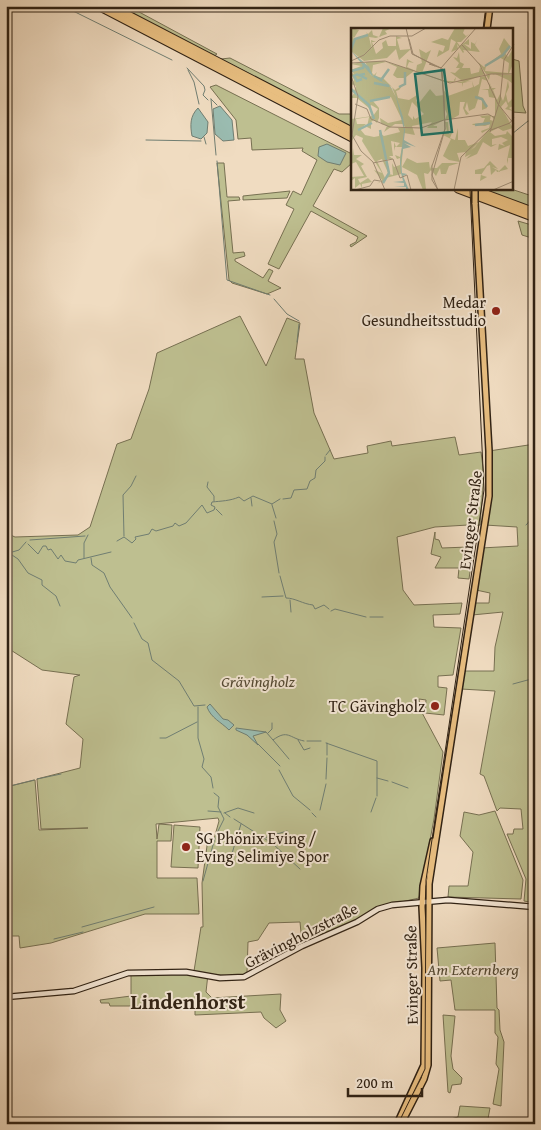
<svg xmlns="http://www.w3.org/2000/svg" width="541" height="1130" font-family="'Gentium Book Plus',serif">
<style>
.green{fill:#bebf90;stroke:#777052}
.water{fill:#9abcb1;stroke:#707e72}
.lines{fill:none;stroke-linecap:round;stroke-linejoin:round}
.stream{stroke:#707e72;stroke-width:1}
.secondary-casing{stroke:#302214;stroke-width:7}
.primary-casing{stroke:#302214;stroke-width:8}
.highway-casing{stroke:#302214;stroke-width:9}
.secondary{stroke:#f5e8d7;stroke-width:4.5}
.primary{stroke:#e8be80;stroke-width:5}
.highway{stroke:#e8be80;stroke-width:7}
.tram{stroke:#302214;stroke-width:1}
.primary-bridge-casing{stroke:#302214;stroke-width:8;stroke-linecap:butt}
.primary-bridge{stroke:#e8be80;stroke-width:5}
.poi-dot{fill:#8f2418;stroke:#f5e8d7;stroke-width:2}
.labels{text-anchor:middle;stroke-width:4;stroke-linejoin:round;paint-order:stroke}
.poi-label{font-size:16px;fill:#302214;stroke:#f5e8d7;text-anchor:end}
.street-label{font-size:16px;fill:#302214;stroke:#f5e8d7}
.park-label{font-size:16px;font-style:italic;fill:#544933;stroke:#f5e8d7}
.district-label{font-size:21px;font-weight:bold;fill:#302214;stroke:#f5e8d7}
.inset-river{fill:none;stroke:#9abcb1;stroke-width:2.5}
.inset-road{fill:none;stroke:#a3927c;stroke-width:1}
.view{fill:#0f766e;fill-opacity:0.15;stroke:#0f766e;stroke-width:2.5}
.inset-edge{fill:none;stroke:#302214;stroke-width:2.5}
</style>
<rect width="100%" height="100%" fill="#f0dcc1"/>
<filter id="stains"><feTurbulence type="fractalNoise" baseFrequency=".004" numOctaves="4"/><feColorMatrix values="0 0 0 0 .2 0 0 0 0 .09 0 0 0 0 .02 0 0 0 .5 -.17"/></filter>
<radialGradient id="worn" r=".72"><stop offset=".6" stop-color="#630" stop-opacity="0"/><stop offset="1" stop-color="#630" stop-opacity=".3"/></radialGradient>
<!-- green -->
<g class="green">
<polygon points="118,6 128,6 217,54 214,56"/>
<polygon points="230,58 339,114 352,114 352,127 221,59"/>
<polygon points="512,59 519,61 523,106 526,113 512,112"/>
<polygon points="216,85 352,154 352,163 342,172 334,169 313,206 367,236 351,247 350,245 356,242 358,237 311,211 279,269 268,264 294,209 286,205 293,191 301,195 317,160 302,151 303,148 252,150 251,138 238,139 236,120 210,87"/>
<polygon points="217,163 224,163 227,197 239,197 240,200 228,201 233,253 244,252 245,256 235,259 235,261 263,278 269,269 273,271 268,281 281,288 267,294 232,283 229,280"/>
<polygon points="480,189 511,189 535,197 535,209"/>
<polygon points="290,191 287,198 243,200 243,196"/>
<polygon points="518,221 535,226 535,239 522,235"/>
<polygon points="240,316 266,366 287,318 300,323 295,359 304,359 314,413 334,459 368,453 367,446 391,441 392,446 455,437 459,455 481,452 484,475 480,525 469,526 474,543 469,579 458,578 459,568 435,568 441,557 431,554 435,532 435,539 439,540 442,548 468,547 468,525 435,527 397,537 403,590 414,605 462,603 460,614 433,615 434,627 461,628 453,675 438,676 438,687 447,688 444,715 425,713 426,700 419,699 420,709 443,752 434,819 419,898 379,907 343,928 302,943 300,922 269,923 258,940 248,942 247,972 244,977 208,974 206,992 212,998 281,994 280,1010 286,1021 276,1028 264,1018 261,1012 195,1015 195,1006 110,1006 109,1003 101,1003 100,1000 131,996 131,975 183,974 194,971 201,927 203,927 202,883 207,846 205,844 214,839 219,821 218,818 156,824 157,839 159,824 172,825 171,841 157,841 157,878 197,878 199,914 145,914 51,943 20,948 19,936 6,936 6,787 35,780 39,830 88,828 41,829 37,779 80,768 83,739 66,724 74,677 80,675 42,670 6,647 6,533 15,537 78,535 90,527 117,444 131,439 149,389 157,353"/>
<polygon points="535,444 535,903 524,901 526,879 507,834 513,834 514,829 523,829 521,809 500,808 497,811 484,776 480,774 495,691 461,689 464,671 494,671 495,647 503,612 472,615 474,603 489,603 490,593 476,590 481,548 518,546 517,527 485,525 489,451"/>
<polygon points="495,811 523,880 521,899 448,897 449,886 468,886 473,852 460,836 464,812 479,815"/>
<polygon points="174,825 200,827 198,868 171,867"/>
<polygon points="495,943 497,1008 499,1010 500,1030 504,1042 501,1106 493,1104 499,1069 496,1064 498,1037 495,1033 495,1010 455,1010 451,980 440,981 437,948"/>
<polygon points="443,1015 455,1016 451,1056 453,1069 462,1078 461,1084 452,1085 450,1093 448,1092"/>
<polygon points="460,1106 490,1108 487,1124 446,1124 447,1120 458,1117"/>
</g>
<!-- water -->
<g class="water">
<polygon points="220,106 232,120 234,140 223,141 215,134 213,109"/>
<path d="M198,108L208,122L207,133L201,139L192,136C190,125 190,116 198,108Z"/>
<polygon points="327,144 346,153 340,165 327,162 318,156 319,147"/>
<path d="M210,704L223,719L228,720L234,725L229,730C221,722 211,718 207,707Z"/>
<polygon points="236,728 266,732 253,736 258,745 247,735 236,730"/>
</g>
<g class="lines">
<!-- stream -->
<g class="stream">
<polyline points="63,6 172,60"/>
<polyline points="187,68 204,86 205,90 203,95 208,100"/>
<polyline points="188,70 194,82 199,104"/>
<polyline points="211,99 216,155"/>
<polyline points="211,99 217,105"/>
<polyline points="512,134 528,121 533,121"/>
<polyline points="204,137 206,144"/>
<polyline points="146,140 201,141"/>
<polyline points="217,161 227,280 270,295"/>
<polyline points="274,299 287,314 299,321"/>
<polyline points="297,342 299,324"/>
<polyline points="531,382 535,381"/>
<polyline points="326,455 330,450"/>
<polyline points="208,482 207,487 214,496 214,501"/>
<polyline points="251,498 252,506"/>
<polyline points="283,499 291,498 294,490 307,489 310,481 315,478 316,470 325,461 325,457"/>
<polyline points="272,504 280,499"/>
<polyline points="272,505 276,518"/>
<polyline points="216,509 222,515"/>
<polyline points="274,521 277,534 274,542 279,573"/>
<polyline points="526,525 535,515"/>
<polyline points="124,536 123,495 131,486 136,476"/>
<polyline points="30,540 85,536"/>
<path d="M117,541L124,537L132,543L136,539L135,537L149,534L152,529L156,531L173,526L175,523L179,526L186,523L202,505L207,513L214,510L215,507L211,505L212,502C221,501 230,501 239,497L244,501L253,496L272,504"/>
<polyline points="28,544 38,554 43,546 46,546 48,550 51,549 58,559 61,555 65,561 76,563 78,560 111,552"/>
<polyline points="6,551 9,553 19,550 26,542"/>
<polyline points="9,553 18,559 28,573 42,580 42,585 56,596 60,606"/>
<polyline points="84,558 84,543 88,535"/>
<polyline points="91,558 92,565 104,573 110,587 132,618"/>
<path d="M280,576L286,598C295,598 303,604 313,605L315,609L324,605L329,609"/>
<polyline points="262,597 283,596"/>
<polyline points="290,600 291,612"/>
<polyline points="331,611 335,609 366,617"/>
<polyline points="370,617 383,617"/>
<polyline points="134,623 142,639 148,643 152,660 179,681 194,706 205,705"/>
<polyline points="513,684 535,678"/>
<polyline points="198,707 198,738 204,759 202,767 211,777 213,788"/>
<path d="M266,732L273,740C288,729 289,738 304,741"/>
<polyline points="268,733 272,729 272,723"/>
<polyline points="160,738 166,738 197,722"/>
<polyline points="273,740 289,759"/>
<polyline points="298,740 304,750 310,748"/>
<polyline points="307,741 321,741"/>
<polyline points="326,743 377,761 377,796"/>
<polyline points="327,743 327,755"/>
<polyline points="258,744 280,766"/>
<polyline points="279,770 293,796 310,810"/>
<polyline points="377,778 388,781"/>
<polyline points="37,779 61,774"/>
<polyline points="326,779 327,758"/>
<polyline points="392,782 408,788"/>
<polyline points="6,787 34,780"/>
<polyline points="214,793 219,797 218,807 224,819 217,833"/>
<polyline points="320,810 326,784"/>
<polyline points="208,811 221,812"/>
<polyline points="371,812 376,798"/>
<polyline points="224,813 238,808 254,813"/>
<polyline points="225,813 230,817"/>
<polyline points="312,813 316,817"/>
<polyline points="234,819 256,833"/>
<polyline points="259,835 273,844 300,869"/>
<polyline points="237,837 241,824"/>
<polyline points="264,838 287,831"/>
<polyline points="253,839 257,845"/>
<polyline points="229,864 236,840"/>
<polyline points="203,881 215,838"/>
<polyline points="82,927 154,907"/>
<polyline points="54,939 83,932"/>
</g>
<!-- secondary casing -->
<g class="secondary-casing">
<polyline id="secondary" points="6,997 74,991 128,973 186,972 220,978 244,977 302,946 357,922 378,909 392,905 448,900 535,907"/>
</g>
<!-- primary casing -->
<g class="primary-casing">
<g id="primary">
<polyline points="487,29 490,6"/>
<polyline points="397,1124 424,1065 425,968 422,907 423,886 433,841"/>
<polyline points="401,1124 424,1079 428,1065 429,884 489,496 489,451 475,203"/>
</g>
</g>
<!-- highway casing -->
<g class="highway-casing">
<g id="highway">
<polyline points="98,6 352,138"/>
<polyline points="111,6 352,131"/>
<polyline points="458,189 535,218"/>
<polyline points="473,189 535,212"/>
</g>
</g>
<!-- secondary -->
<use href="#secondary" class="secondary"/>
<!-- primary -->
<use href="#primary" class="primary"/>
<!-- highway -->
<use href="#highway" class="highway"/>
<!-- tram -->
<g class="tram">
<polyline points="483,29 486,6"/>
<polyline points="398,1124 425,1069 426,880 484,490 470,189"/>
</g>
<!-- primary-bridge casing -->
<g class="primary-bridge-casing">
<polyline id="primary-bridge" points="475,189 475,203"/>
</g>
<!-- primary-bridge -->
<use href="#primary-bridge" class="primary-bridge"/>
</g>
<!-- markers -->
<g class="poi-dot">
<circle cx="496" cy="311" r="5"/>
<circle cx="435" cy="706" r="5"/>
<circle cx="186" cy="847" r="5"/>
</g>
<g class="labels">
<!-- poi labels -->
<g class="poi-label">
<text x="486" y="308">Medar<tspan x="486" dy="18">Gesundheitsstudio</tspan></text>
<text x="425" y="712">TC Gävingholz</text>
<text x="196" y="844" text-anchor="start">SG Phönix Eving /<tspan x="196" dy="18">Eving Selimiye Spor</tspan></text>
</g>
<!-- street labels -->
<g class="street-label">
<text transform="translate(470 520) rotate(-83)" y="6">Evinger Straße</text>
<text transform="translate(301 935) rotate(-27)" y="6">Grävingholzstraße</text>
<text transform="translate(411 975) rotate(-91)" y="6">Evinger Straße</text>
</g>
<!-- park labels -->
<g class="park-label">
<text x="258" y="687">Grävingholz</text>
<text x="473" y="975">Am Externberg</text>
</g>
<!-- district labels -->
<g class="district-label">
<text x="188" y="1009">Lindenhorst</text>
</g>
</g>
<!-- overview -->
<g transform="translate(351 28)">
<rect width="162" height="162" fill="#f0dcc1"/>
<path d="M0,0L8,2L3,10L1,8L3,11L17,8L15,4L17,6L21,2L22,7L28,9L32,0H41L34,3L36,6L25,10L18,9L21,22L20,12L25,14H21L25,26L32,20L31,15L35,12L37,18H45V8L51,10L46,11L49,22L60,21L48,32L45,21L36,30L13,33L0,23ZM104,0H114L112,5L115,8L118,6L110,14H106L109,18L118,11V17L113,16L120,21V14L124,16L126,12L124,17L129,24L112,22L113,24L112,25L106,16L107,21L100,24L105,14L100,11L98,22L86,29L88,22L92,24L94,18L80,14L91,10L97,12ZM153,10L159,18L157,21L160,20L154,25L157,29L162,21V36L158,45L162,46H135L127,34L133,39L150,26L148,21ZM148,29L158,35L157,45L134,43L135,38ZM68,21L75,25L80,22L71,45L91,52L104,54L103,52L105,49L104,54L110,52L99,44L104,45L109,40H105L108,35L102,29L106,30L108,24L109,34L113,36L111,40H119L120,46L128,44L129,39L134,46L114,54L121,53L123,59L128,56L129,49L134,48L137,53L131,51L127,68L132,70L136,80L131,82V72L127,71L124,80L118,83L116,74L114,81L118,86L115,87L112,80L114,74H109L108,87L101,91L94,92L96,86L93,79V92L82,98H86V100H76L81,94L61,98L64,107L53,105L50,146L35,150L38,147L31,131L26,133L34,150L32,156L31,153L26,156L31,152L23,142L31,145L11,113L12,110L5,107L0,114V91L22,88L27,81L20,77L18,80L7,71L6,76V70H0L3,65L0,61L3,63L5,58L0,56L3,52L0,45L3,46L0,42L10,38L0,36L13,34L20,47L39,58L45,69L41,59L22,48L14,34L32,33L55,40L56,31L63,35L58,34L56,39L65,43L66,37L71,35ZM35,34L46,39L42,47L46,50H54L63,43L94,54L113,53L105,55H111L112,59V55L121,53L122,59L97,68L92,61L93,67L85,68L79,61L68,75L65,73L66,67L58,72L47,70L45,63L48,62L52,57L44,62L32,50L24,48L26,44L23,47L21,45L22,37ZM40,69L51,92L37,95L29,90L30,96L36,98L33,104L44,96H52L54,99L47,100L49,104L33,108L28,105V108L23,109L14,107L9,101L15,96H6L5,91L18,89L16,99L20,101V94L23,92L26,95L28,90V80L22,73ZM61,74L73,86L64,91L62,88V92L57,87ZM40,113L49,115L45,119L43,114V123L44,119H51L49,129L44,127L46,131L49,130V137L43,139L41,135L42,147L38,146L34,131H42L38,128H42ZM144,46L139,47L138,52L135,47L146,46L162,47V56L157,52L158,59L155,66L157,75L162,70V78L158,80L162,83L154,81L157,78L155,73L150,79L162,100L152,103L147,100L139,104L144,108L155,106L156,103L162,109V130H157V136L156,132L159,117L147,122L148,116L154,118L151,115L157,112L150,109L141,111V117L146,116L140,119L132,114L126,126L115,131L120,126L114,129L115,124L106,125L109,134L98,132L92,128L100,111L92,107L96,103L94,94H97L98,106L101,105L99,110L104,112L107,100V112H114L117,118L128,114L120,122L124,119L138,101L131,105L130,103L138,100L139,96L134,98L122,97L121,96L132,95L134,90H131L129,88L140,87L139,92L143,93L141,88H144V70L138,69L137,62L130,61H138V55L143,67L138,53L141,60H145L142,62L146,72L149,66L152,73L154,67L157,52ZM2,120L3,127H11L5,131L13,136L10,138L16,149L7,151L9,155L17,150L21,154L11,156V160L9,156L4,160V150L0,153V149L13,148L5,134L0,136ZM56,130L66,135L78,134L79,141L81,136V140H86L91,135H108L98,138L95,146H90L89,140L85,148L80,142L77,146L73,145L75,161L72,162L66,147L51,139ZM139,133L147,141L141,139L148,143L147,144L154,137L157,141L146,144L145,142L140,147L139,137L136,138L130,147L136,149L129,153L130,146H124V142L133,140Z" fill="#bebf90" fill-rule="evenodd"/>
<path d="M0,23L18,39L22,48L38,57L44,65L52,89L54,103L53,112L65,119L53,115L60,119L52,121L50,135L51,145L56,146L52,148L58,162H47H55V159L43,158H53V155L42,154L52,153L50,145L49,135L53,102L44,65L37,57L21,48Z" fill="#9abcb1"/>
<path class="inset-river" d="M0,21L4,11L17,7M134,38L152,27L159,18M0,43L12,40L13,37M7,46L3,48L6,53L11,51M14,46L8,47L16,51M23,48L30,52L38,41M23,55L38,58M48,59L54,56V44M0,61L18,77L23,91M124,69L131,71L136,79M19,73L39,69M124,97L139,95M7,102L21,95M29,102L38,145L32,155"/>
<path class="inset-road" d="M55,0L61,26L90,40M58,11L62,26L84,38M111,17L129,37L147,76L163,96M0,33L13,27L28,12L39,8H61L75,0M0,35L34,33L99,55L140,46H163M78,36L90,40L93,69L94,101L81,138V152L87,162M90,40L125,0M0,48L7,68L1,107L10,123L22,134L34,162M4,76L16,81L20,91L39,99L70,100L93,92L137,86L144,90M140,102L159,95L163,89M139,104L149,72L153,32L163,16M22,135L42,131L49,150L56,147L60,162M4,162L19,158L23,152L29,153M87,162L81,147L94,101L91,40M103,162L110,129L140,100M142,162L163,153"/>
<path class="view" d="M93,42L101,104L71,107L64,46Z"/>
<rect width="162" height="162" class="inset-edge"/>
</g>
<!-- margin -->
<rect width="541" height="1130" fill="none" stroke="#f0dcc1" stroke-width="25"/>
<rect x="8" y="8" width="526" height="1115" fill="none" stroke="#302214" stroke-width="2.5"/>
<rect x="12" y="12" width="516" height="1105" fill="none" stroke="#302214"/>
<!-- scale -->
<path d="M348 1088v8h74v-8" fill="none" stroke="#302214" stroke-width="2.5"/>
<text x="356" y="1088" font-size="15" fill="#302214" stroke="#f5e8d7" stroke-width="4" paint-order="stroke">200 m</text>
<rect width="100%" height="100%" filter="url(#stains)"/>
<rect width="100%" height="100%" fill="url(#worn)"/>
</svg>
